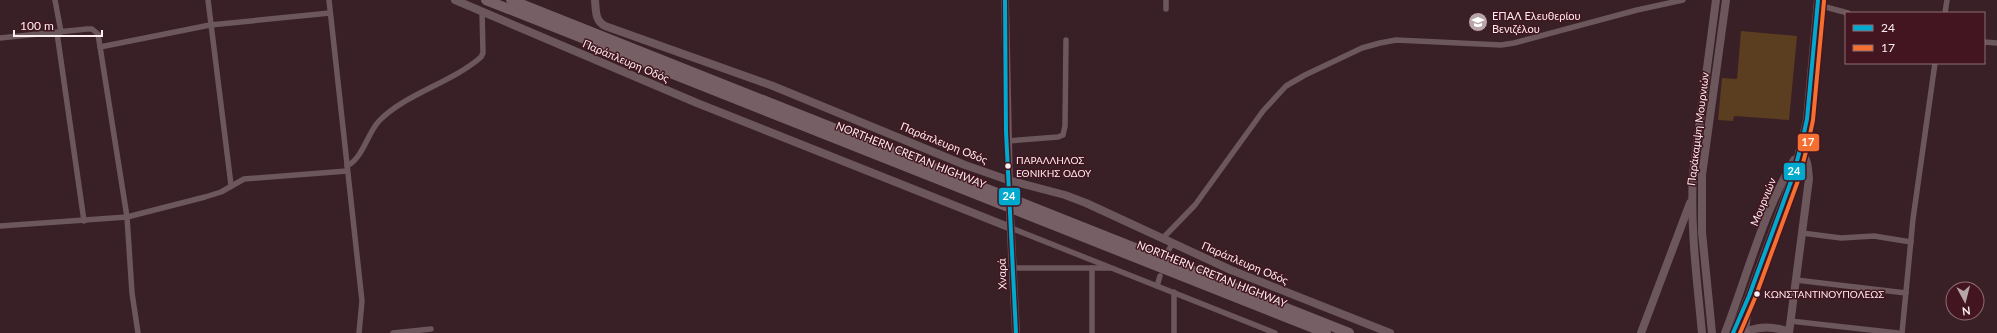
<svg xmlns="http://www.w3.org/2000/svg" width="1997" height="333" font-family="Lato,sans-serif">
<style>
.green{fill:#5b3d20}
.lines{fill:none;stroke-linecap:round;stroke-linejoin:round}
.street{stroke:#6c575c;stroke-width:5.5}
.secondary{stroke:#6c575c;stroke-width:8}
.highway{stroke:#766065;stroke-width:10}
.bus-1-casing{stroke:#431521;stroke-width:7}
.bus-2-casing{stroke:#431521;stroke-width:7}
.bus-1{stroke:#00a9ce;stroke-width:4}
.bus-2{stroke:#f46f30;stroke-width:4}
.bus-dot{fill:#fbeef0;stroke:#431521;stroke-width:1.5}
.labels{text-anchor:middle;stroke-width:3;stroke-linejoin:round;paint-order:stroke}
.bus-label{font-size:10px;fill:#fbeef0;stroke:#431521;text-anchor:start}
.poi-label{font-size:11px;fill:#fbeef0;stroke:#431521;text-anchor:start}
.street-label{font-size:11px;fill:#fbeef0;stroke:#431521}
.line-badge{stroke:#431521;stroke-width:1.5}
.badge-label{font-size:11px;text-anchor:middle;font-weight:bold;fill:#fff}
</style>
<rect width="100%" height="100%" fill="#382026"/>
<!-- green -->
<polygon class="green" points="1741,31 1797,36 1789,120 1734,116 1733,121 1718,120 1722,78 1737,79"/>
<g class="lines">
<!-- street -->
<g class="street">
<polyline points="55,0 61,32"/>
<polyline points="208,0 231,185"/>
<polyline points="329,0 362,301 359,333"/>
<polyline points="1818,5 1848,13"/>
<polyline points="1166,9 1166,0"/>
<polyline points="1945,13 1947,0"/>
<polyline points="57,33 84,221"/>
<polyline points="0,38 87,29 92,29 98,34 127,217 132,293 138,333"/>
<polyline points="1984,42 1997,43"/>
<polyline points="100,47 210,25 330,13"/>
<polyline points="1007,141 1058,137 1063,135 1065,126 1066,40"/>
<path d="M347,166C363,158 367,134 379,121C405,94 453,82 481,57L483,53L482,11"/>
<polyline points="0,226 127,217 205,197 221,192 244,179 347,171"/>
<polyline points="1011,228 1275,333"/>
<polyline points="1802,233 1841,238 1874,236 1911,242"/>
<polyline points="1163,238 1195,205 1263,111 1286,86 1305,75 1362,48 1380,43 1396,40 1501,45 1514,43 1637,10 1683,0"/>
<polyline points="1167,253 1172,244"/>
<polyline points="1013,268 1110,268"/>
<polyline points="1092,268 1092,333"/>
<polyline points="1796,280 1906,293"/>
<polyline points="1157,286 1160,276"/>
<polyline points="1174,292 1174,333"/>
<polyline points="1790,321 1898,333"/>
<polyline points="393,333 431,329"/>
<polyline points="1902,333 1913,219 1935,63"/>
</g>
<!-- secondary -->
<g class="secondary">
<polyline points="455,0 697,103 1011,228"/>
<path d="M595,0C596,11 595,21 605,26L773,86L965,165L1008,180L1065,195L1086,203L1231,270L1390,333"/>
<polyline points="1005,0 1009,188"/>
<polyline points="1010,214 1016,333"/>
<path d="M1748,305L1745,332C1759,326 1774,326 1789,332"/>
<polyline points="1641,333 1690,203"/>
<path d="M1702,333C1697,280 1690,227 1693,174L1716,0"/>
<polyline points="1712,333 1702,232 1702,175 1726,0"/>
<path d="M1725,333C1747,276 1763,213 1794,160"/>
<polyline points="1733,333 1749,296 1793,176 1802,142 1807,119 1818,0"/>
<path d="M1789,333L1809,179C1808,167 1808,159 1800,151"/>
</g>
<!-- highway -->
<g class="highway">
<polyline points="486,0 1326,333"/>
<polyline points="511,0 1349,333"/>
<polyline points="1745,332 1745,333"/>
</g>
<!-- bus-1 casing -->
<g class="bus-1-casing">
<g id="bus-1">
<polyline points="1005,0 1006,131 1016,333"/>
<polyline points="1733,333 1749,296 1793,176 1802,142 1807,119 1818,0"/>
</g>
</g>
<!-- bus-2 casing -->
<g class="bus-2-casing">
<polyline id="bus-2" points="1740,333 1755,298 1799,178 1808,144 1813,120 1824,1"/>
</g>
<!-- bus-1 -->
<use href="#bus-1" class="bus-1"/>
<!-- bus-2 -->
<use href="#bus-2" class="bus-2"/>
</g>
<!-- icons -->
<defs>
<g id="school-disc" transform="scale(1)"><circle r="9.5" fill="#b7a6a9" stroke="#431521"/><path d="M0-5L7-2L0 1L-7-2ZM-4 1L0 2.5L4 1V4Q0 6-4 4Z" fill="#fff"/></g>
</defs>
<g fill-rule="evenodd">
<use href="#school-disc" x="1478" y="22"/>
</g>
<!-- markers -->
<g class="bus-dot">
<circle cx="1008" cy="166" r="3.5"/>
<circle cx="1757" cy="294" r="3.5"/>
</g>
<g class="labels">
<!-- bus labels -->
<g class="bus-label">
<text x="1016" y="164">ΠΑΡΑΛΛΗΛΟΣ<tspan x="1016" dy="13">ΕΘΝΙΚΗΣ ΟΔΟΥ</tspan></text>
<text x="1764" y="298">ΚΩΝΣΤΑΝΤΙΝΟΥΠΟΛΕΩΣ</text>
</g>
<!-- poi labels -->
<g class="poi-label">
<text x="1492" y="20">ΕΠΑΛ Ελευθερίου<tspan x="1492" dy="13">Βενιζέλου</tspan></text>
</g>
<!-- street labels -->
<g class="street-label">
<text transform="translate(626 61) rotate(23)" y="4">Παράπλευρη Οδός</text>
<text transform="translate(1698 129) rotate(-83)" y="4">Παράκαμψη Μουρνιών</text>
<text transform="translate(944 143) rotate(22)" y="4">Παράπλευρη Οδός</text>
<text transform="translate(911 155) rotate(22)" y="4">NORTHERN CRETAN HIGHWAY</text>
<text transform="translate(1763 202) rotate(-68)" y="4">Μουρνιών</text>
<text transform="translate(1245 263) rotate(23)" y="4">Παράπλευρη Οδός</text>
<text transform="translate(1002 274) rotate(-92)" y="4">Χναρά</text>
<text transform="translate(1212 274) rotate(22)" y="4">NORTHERN CRETAN HIGHWAY</text>
</g>
</g>
<g class="line-badge">
<rect x="1797" y="133" width="23" height="19" rx="4" fill="#f46f30"/>
<rect x="1783" y="162" width="23" height="19" rx="4" fill="#00a9ce"/>
<rect x="998" y="187" width="23" height="19" rx="4" fill="#00a9ce"/>
</g>
<g class="badge-label">
<text x="1808" y="146">17</text>
<text x="1794" y="175">24</text>
<text x="1009" y="200">24</text>
</g>
<!-- legend -->
<rect x="1845" y="12" width="140" height="52" fill="#431521" stroke="#8d6c74"/>
<rect x="1853" y="25" width="20" height="6" fill="#00a9ce" stroke="#8d6c74"/>
<text x="1881" y="32" font-size="12" fill="#fbeef0">24</text>
<rect x="1853" y="45" width="20" height="6" fill="#f46f30" stroke="#8d6c74"/>
<text x="1881" y="52" font-size="12" fill="#fbeef0">17</text>
<!-- north arrow -->
<g transform="translate(1965 301) rotate(173)"><circle r="19" fill="#431521" stroke="#8d6c74"/>
<path d="M0-3L7 15L0 10L-7 15Z" fill="#b7a6a9"/>
<text y="-6" font-size="11" font-weight="bold" text-anchor="middle" fill="#fbeef0">N</text>
</g>
<!-- scale -->
<path d="M14 30v6h88v-6" fill="none" stroke="#fbeef0" stroke-width="2"/>
<text x="20" y="30" font-size="12" fill="#fbeef0" stroke="#431521" stroke-width="3" paint-order="stroke">100 m</text>
</svg>
